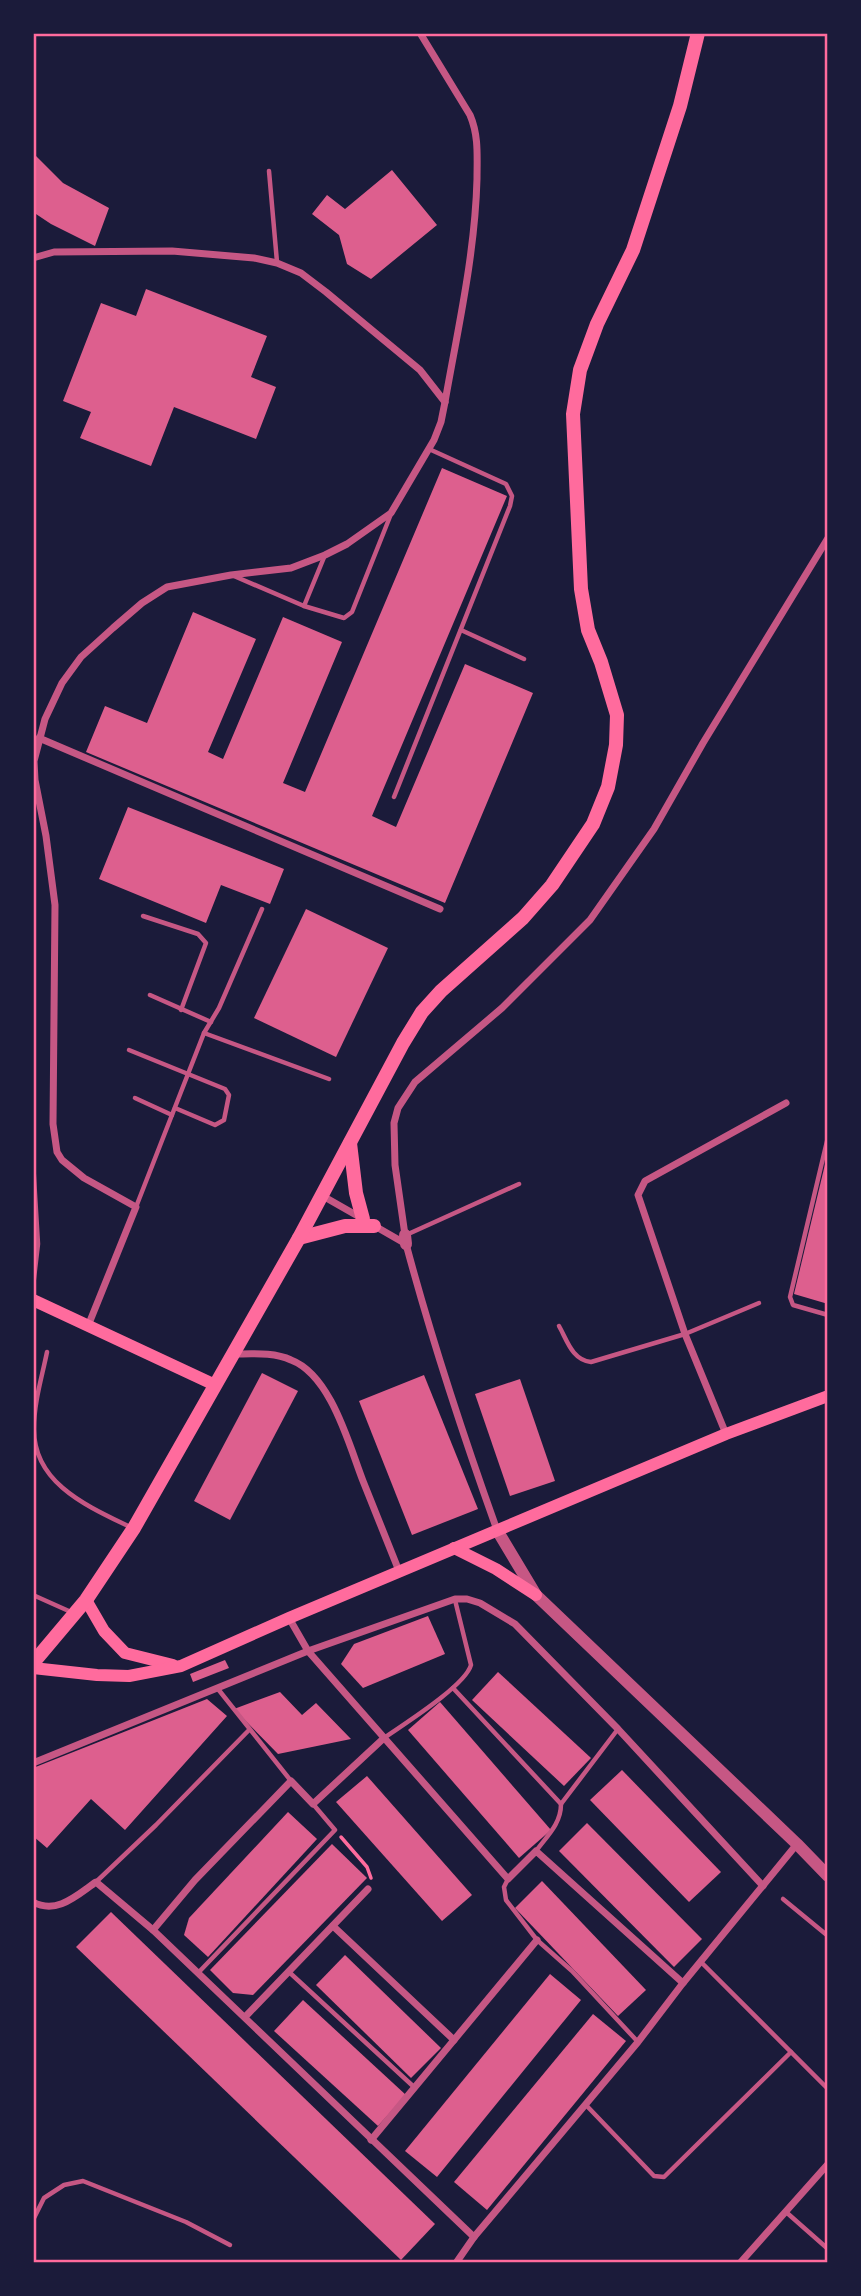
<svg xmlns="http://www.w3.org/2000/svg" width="861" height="2296" font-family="Mulish,sans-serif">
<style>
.building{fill:#dd5f8e}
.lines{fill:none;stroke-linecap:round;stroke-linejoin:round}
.path{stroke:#ff6b9d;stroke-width:3.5}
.service{stroke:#c65784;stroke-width:4.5}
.minor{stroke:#c65784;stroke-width:7}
.tertiary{stroke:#c65784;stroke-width:12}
.secondary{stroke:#ff6b9d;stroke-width:12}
.primary{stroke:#ff6b9d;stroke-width:14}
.neatline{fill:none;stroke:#ff6b9d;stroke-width:2.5}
</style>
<rect width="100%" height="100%" fill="#1b1b3a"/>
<!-- building -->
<g class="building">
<polygon points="33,153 63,183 109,208 95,246 51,224 33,212"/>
<polygon points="392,170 437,225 371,279 347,264 339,235 312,214 327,195 345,209"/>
<polygon points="146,289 267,336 251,377 276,387 256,439 174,407 151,466 80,438 91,412 63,401 101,303 136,316"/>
<polygon points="442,468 507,496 372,816 396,827 465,664 533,693 445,903 86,752 105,706 147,723 193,612 256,639 208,752 223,759 283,617 342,642 283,783 305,792"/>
<polygon points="128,807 284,869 270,904 221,885 206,923 99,879"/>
<polygon points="306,909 388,948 336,1057 254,1018"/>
<polygon points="827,1156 828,1156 828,1304 794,1294"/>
<polygon points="262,1373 298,1391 230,1520 194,1501"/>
<polygon points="424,1375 478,1509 412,1535 359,1401"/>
<polygon points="520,1379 555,1481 510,1496 475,1394"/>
<polygon points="428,1616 445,1654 363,1688 341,1664 354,1644"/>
<polygon points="225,1660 229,1668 193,1682 190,1674"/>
<polygon points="498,1672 591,1758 564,1786 472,1700"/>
<polygon points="280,1692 302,1715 316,1703 351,1739 278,1754 234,1709"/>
<polygon points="207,1699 227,1716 125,1830 91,1799 47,1848 33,1836 33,1768"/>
<polygon points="440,1702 551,1830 519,1858 408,1730"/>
<polygon points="622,1770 721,1872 689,1902 590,1800"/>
<polygon points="367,1776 472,1895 442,1921 336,1802"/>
<polygon points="288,1812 317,1839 208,1957 184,1935 189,1918"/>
<polygon points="587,1823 702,1939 674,1967 559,1851"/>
<polygon points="332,1844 367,1878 253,1995 233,1993 210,1970"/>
<polygon points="542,1881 646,1990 618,2016 515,1908"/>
<polygon points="111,1912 435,2224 401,2260 76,1947"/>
<polygon points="345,1955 441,2048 411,2078 316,1985"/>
<polygon points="550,1974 581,2000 437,2177 405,2151"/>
<polygon points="303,2000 406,2095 378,2126 274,2031"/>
<polygon points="593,2014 626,2041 487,2210 454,2182"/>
</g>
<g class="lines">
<!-- path -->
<polyline class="path" points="341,1837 367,1867 371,1878"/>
<!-- service -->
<g class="service">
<polyline points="269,171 277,262"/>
<polyline points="234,576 304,606 344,618 352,612 391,514"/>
<polyline points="304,606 325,555"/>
<polyline points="461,630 524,659"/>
<polyline points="394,797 510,506 512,496 506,484 429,449"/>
<polyline points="143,916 198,934 206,943 181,1010"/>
<polyline points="150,995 211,1022"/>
<polyline points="204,1033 329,1079"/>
<polyline points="129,1050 225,1089 229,1095 224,1120 215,1125 175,1108"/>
<polyline points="135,1098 172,1115"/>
<polyline points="828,1137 790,1297 793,1305 828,1315"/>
<polyline points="33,1161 38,1244 33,1287"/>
<polyline points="136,1207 204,1033 219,1008 262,909"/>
<polyline points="406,1235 519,1184"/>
<path d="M559,1326C567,1340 572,1360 591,1362L685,1334L759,1303"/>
<path d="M47,1352C42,1377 34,1402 34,1428C33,1483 87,1506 130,1527"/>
<polyline points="33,1595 71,1612"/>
<polyline points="453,1688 561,1804"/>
<polyline points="218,1689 291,1781"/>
<path d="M384,1738C404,1724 465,1686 471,1665L455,1600"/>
<path d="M536,1851C547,1836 561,1824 561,1804L618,1729"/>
<polyline points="508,1879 504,1887 506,1900 537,1940 572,1971 638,2042"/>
<polyline points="96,1882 156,1825 249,1730"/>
<polyline points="783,1899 828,1936"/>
<polyline points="701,1962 828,2089"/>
<polyline points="289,1972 414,2087"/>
<polyline points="198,1973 335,1830 313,1804"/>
<polyline points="585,2104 654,2176 664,2177 791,2052"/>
<polyline points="786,2212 828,2249"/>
<polyline points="33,2220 44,2198 64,2185 83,2181 186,2222 230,2245"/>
</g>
<!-- minor -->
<g class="minor">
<polyline points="33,258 54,252 172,251 254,258 277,263 301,273 326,292 420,370 445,402"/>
<polyline points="39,738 440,909"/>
<polyline points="321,1195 363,1219"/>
<path d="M373,1225L406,1244C432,1341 463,1435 497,1530"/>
<polyline points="405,1235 395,1165 394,1123 398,1108 415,1082 502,1008 590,920 654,829 703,743 828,538"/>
<path d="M88,1326L136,1207L84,1178L62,1160L57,1152L53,1124L55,905L46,836L35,780L34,761L45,719L62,683L81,657L113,628L142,603L167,587L231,575L291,568L325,555L347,544L391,513L434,440L441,422L445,402C458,328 475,254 477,179C477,157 479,136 470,115L420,33"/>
<path d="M233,1354C252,1354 274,1352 291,1360C331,1375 349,1445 363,1481C375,1511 387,1541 399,1571"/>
<polyline points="726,1434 685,1334 638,1195 645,1181 786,1103"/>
<polyline points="289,1618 308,1651 508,1879 536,1851 683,1983"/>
<polyline points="33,1763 308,1651 455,1599 467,1599 480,1603 515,1624 618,1729 763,1886"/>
<path d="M33,1902C57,1915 77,1895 96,1882L153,1930L474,2237"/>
<polyline points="333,1926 454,2040"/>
<polyline points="153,1930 195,1880 291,1781 313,1804 384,1738"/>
<polyline points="245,2017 368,1889"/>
<polyline points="371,2140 537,1940"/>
<polyline points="456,2263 474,2237 638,2042 683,1983 797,1844"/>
<polyline points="740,2263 828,2164"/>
</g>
<!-- tertiary -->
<g class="tertiary">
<polyline points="405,1235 406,1244"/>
<polyline points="497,1530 536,1595 797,1844 828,1876"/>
</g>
<!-- secondary -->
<g class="secondary">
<polyline points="33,1300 215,1385"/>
<polyline points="454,1548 496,1569 536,1595"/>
<polyline points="86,1600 104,1631 125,1653 173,1665"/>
<polyline points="33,1668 97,1675 129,1676 181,1666 289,1618 726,1434 828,1396"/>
</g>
<!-- primary -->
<g class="primary">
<polyline points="350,1143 356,1193 363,1219"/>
<polyline points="299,1238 345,1226 374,1226"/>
<polyline points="33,1663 86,1600 134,1528 299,1238 403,1043 422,1012 441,991 523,918 552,885 593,824 608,787 616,745 617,715 601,662 588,630 581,589 573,414 580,370 597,324 633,250 680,106 698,33"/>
</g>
</g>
<!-- border -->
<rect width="861" height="2296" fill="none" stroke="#1b1b3a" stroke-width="70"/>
<rect x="35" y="35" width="791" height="2226" class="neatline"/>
</svg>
